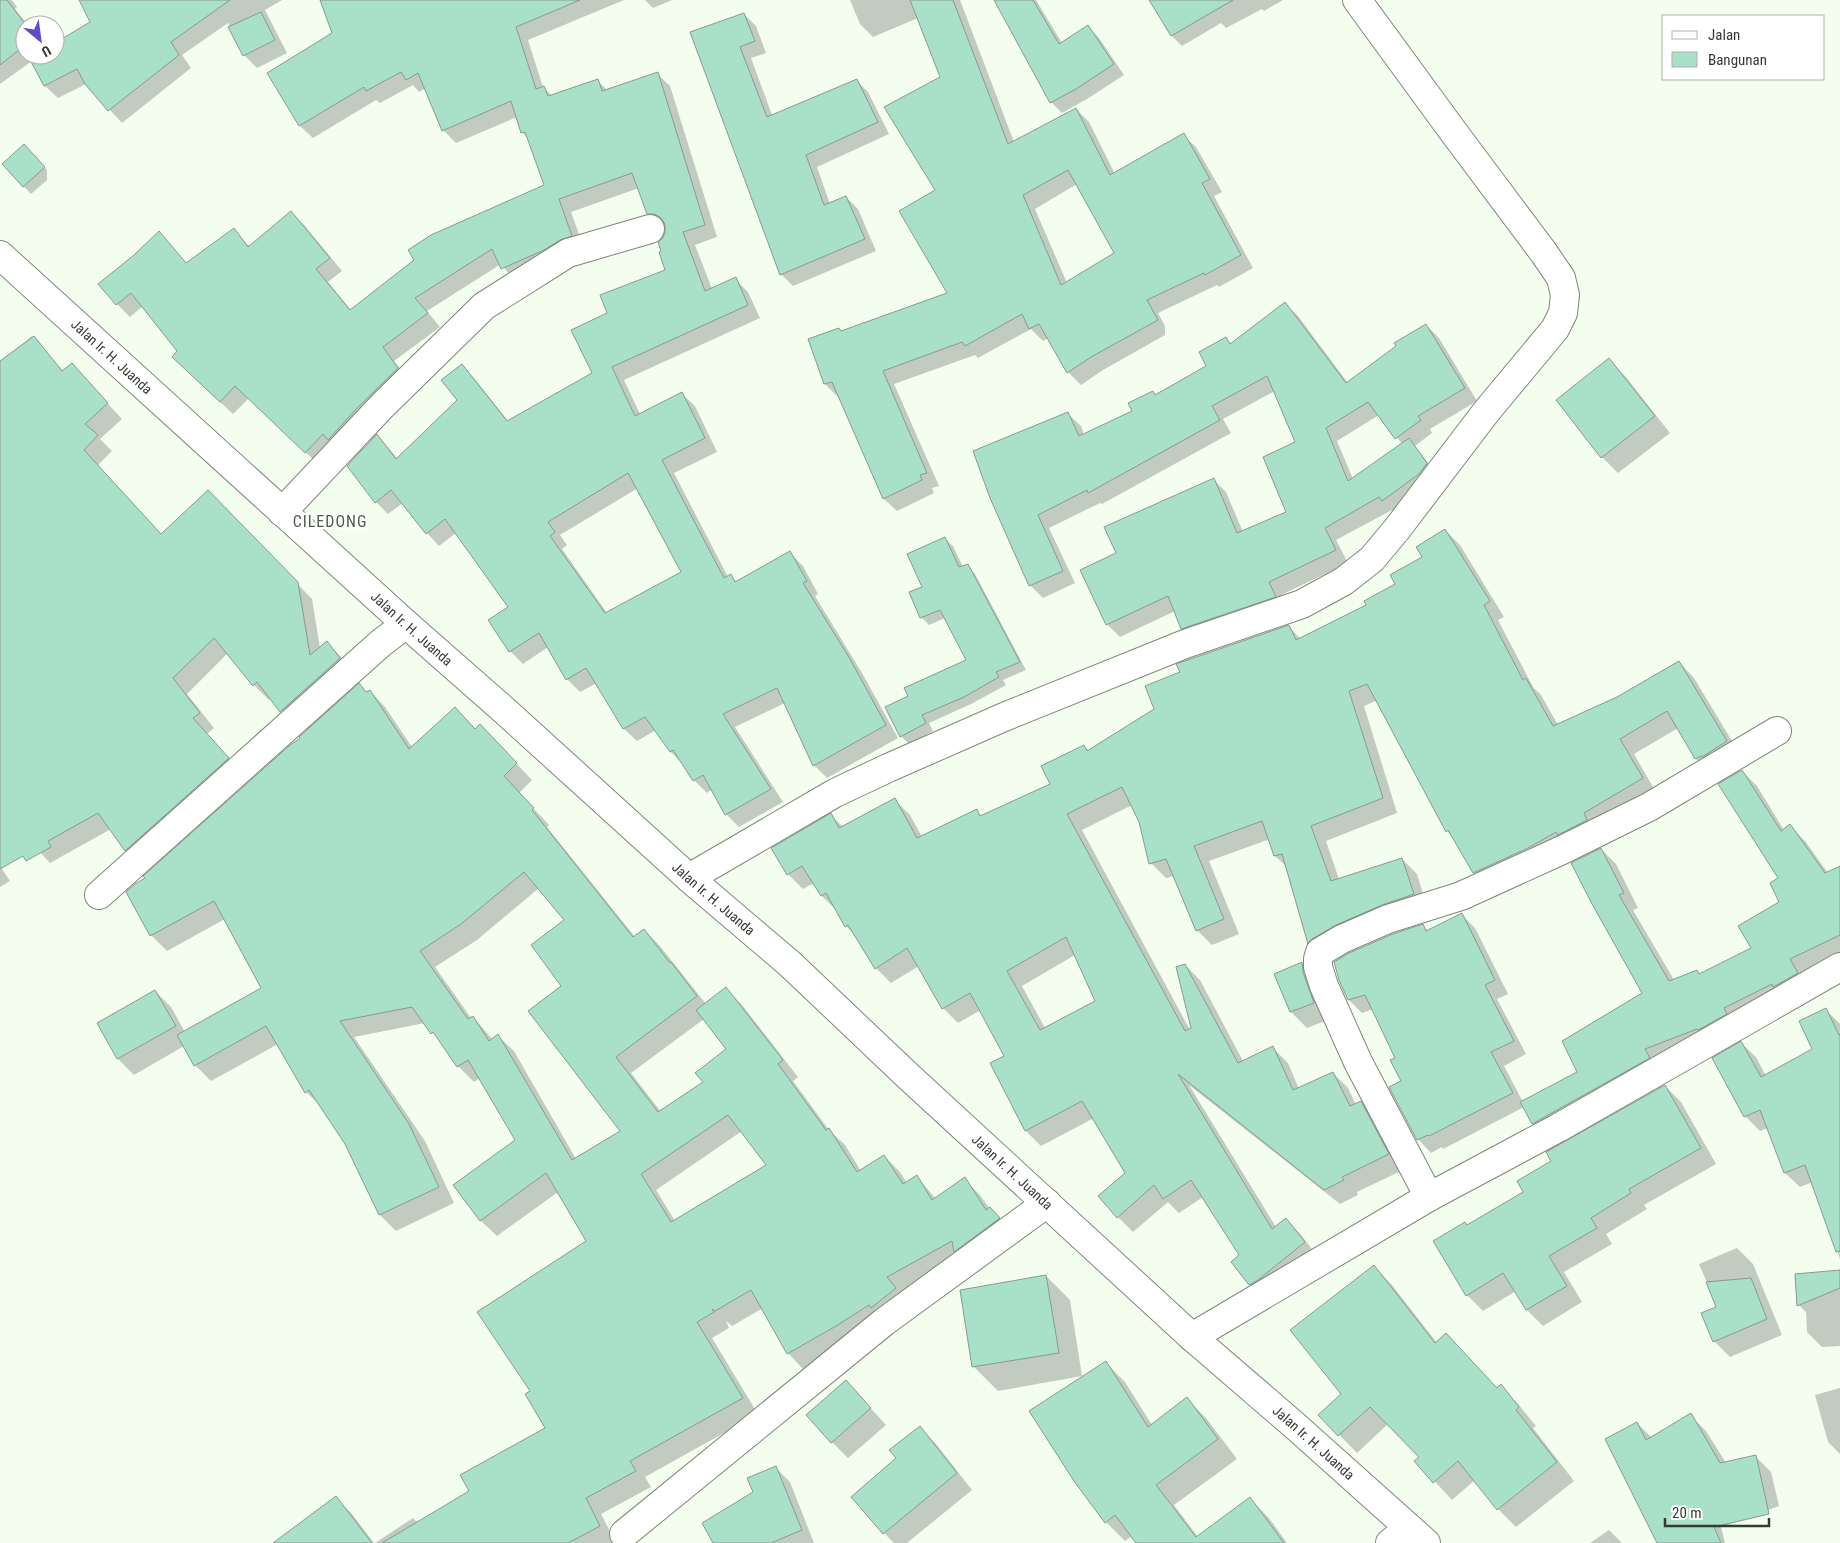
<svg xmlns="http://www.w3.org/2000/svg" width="1840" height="1543" font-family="'Roboto Condensed',sans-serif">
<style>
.shadow{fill:#0003;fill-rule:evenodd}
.building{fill:#a9e0c8;stroke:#889a92;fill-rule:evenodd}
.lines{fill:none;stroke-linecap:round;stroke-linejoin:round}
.minor-casing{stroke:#7e877a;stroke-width:30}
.minor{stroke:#fff;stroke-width:28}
.labels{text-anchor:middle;stroke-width:4.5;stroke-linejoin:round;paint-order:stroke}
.street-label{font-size:14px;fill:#363a35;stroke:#fff}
.quarter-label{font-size:16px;letter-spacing:1px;fill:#50594c;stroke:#fff}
</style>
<rect width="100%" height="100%" fill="#f3feef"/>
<!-- shadow -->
<g class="shadow">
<polygon points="0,0 12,0 17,7 15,9 28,25 25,25 25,55 55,55 55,43 92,23 81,0 282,0 265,10 287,53 257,68 244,55 228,23 182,55 191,68 122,123 86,84 58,98 45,86 32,61 0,84"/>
<path d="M322,0H624L528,40L543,87L552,96L598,81L608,91L657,74L670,86L717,237L695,245L712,289L735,279L748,292L760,318L624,380L640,414L682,394L695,406L717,452L674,473L728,577L731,576L737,582L790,553L803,566L818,594L815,596L862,673L898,738L827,778L814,765L785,703L735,727L783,802L739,827L726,814L712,789L707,793L694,780L683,764L671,752L656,730L637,741L624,729L597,683L580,692L567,679L548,647L523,664L510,651V607L456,533L439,546L427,533L403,503L388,514L376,502L377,435L398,459L458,400L461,365L474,378L509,422L593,374L608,313L667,271L663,252V240L666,233V226H661L648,213L639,188L571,212L584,248L515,281L501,264L427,311L440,327L394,361L410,381L319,465L249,398L233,414L186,370L179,351L143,306L130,317L117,304L134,256L159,233L187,264L234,230L250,247L291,213L304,225L342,271L328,282L351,310L546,186L529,139L522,132L517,117L456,143L443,130L426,88L419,92L413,85L380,103L376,100L313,138L300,126L268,74L334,33ZM638,488L682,572L607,613L562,549L567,545L560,535Z"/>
<polygon points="645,0 672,0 653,8"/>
<path d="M850,0H960L1014,142L1076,109L1089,122L1115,174L1183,135L1196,147L1222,192L1214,196L1253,268L1219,287L1217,285L1158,313L1165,326V335L1103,370L1081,385L1068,372L1048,338L1043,341L1031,329L978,358L975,355L894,384L939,486L932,488L934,493L897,511L884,499L839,396L838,397L825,384L810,340L842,332L949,293L936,190L942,78L918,18L873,37L860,24ZM1077,184L1115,253L1067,283L1035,209Z"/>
<polygon points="996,0 1036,0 1062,43 1088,27 1099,38 1124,75 1087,99 1062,113 1051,102"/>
<polygon points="1184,0 1283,0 1264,11 1262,9 1226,28 1221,23 1182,46 1172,36"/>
<polygon points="744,14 756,26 766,53 751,58 772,115 856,80 868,92 889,134 817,167 830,204 846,197 858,209 876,251 793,286 781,274 691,33"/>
<polygon points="32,153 47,170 47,180 31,194 3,164"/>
<path d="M1285,304L1298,316L1348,383L1426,325L1439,338L1477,401L1430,429L1432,433L1415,446L1439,477L1395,513L1392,510L1336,540L1348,563L1281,595L1287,609L1195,641L1182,628L1175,611L1120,637L1107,624L1119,553L1214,480L1226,492L1243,532L1288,512L1297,443L1275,391L1223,419L1231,433L1102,504L1100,503L1049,528L1075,583L1043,598L1030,585L992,497L1068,414L1081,426L1084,435L1134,411L1152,392L1156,396L1208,367L1226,339L1231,344ZM1379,415L1403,445L1353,479L1337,441Z"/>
<polygon points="32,336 64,372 86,380 122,419 100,439 112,451 98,465 162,535 208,492 312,599 320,648 327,643 342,658 354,674 296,726 271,698 269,700 254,685 228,653 187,694 214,728 207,734 243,774 141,865 126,850 111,829 50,863 36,848 0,784 0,362"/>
<polygon points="1609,360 1625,376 1670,433 1618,473 1602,457"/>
<path d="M1445,530L1460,545L1504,617L1498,620L1533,687L1541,695L1558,725L1618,698L1679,662L1694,678L1741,756L1711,774L1696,759L1678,728L1634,754L1657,794L1490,888L1474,872L1454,838L1447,831L1378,700L1364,706L1397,813L1326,841L1339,879L1402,859L1417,874L1428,910L1323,958L1309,943L1287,867L1275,856L1270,839L1209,861L1239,934L1212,945L1197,930L1175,876L1166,878L1151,863L1140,821L1132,805L1082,830L1190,1030L1192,1029L1185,965L1200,980L1243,1061L1273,1048L1288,1063L1299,1089L1333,1073L1348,1088L1356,1105L1361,1102L1376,1118L1403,1170L1357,1192L1358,1195L1340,1204L1189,1085L1276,1227L1286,1219L1301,1235L1319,1258L1265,1299L1250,1284L1240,1255L1203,1197L1179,1213L1168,1202L1133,1232L1118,1217L1126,1173L1094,1118L1041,1146L1026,1131L992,1064L1006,1056L981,1010L958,1023L943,1008L919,966L891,983L876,968L858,938L846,926L837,911L822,896L814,883L803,889L788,874L831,815L843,827L895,800L910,815L922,837L976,811L982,816L1052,784L1084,746L1089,751L1288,626L1301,639L1368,606L1397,584L1424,558ZM1075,955L1097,1002L1045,1028L1022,986Z"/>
<polygon points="945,539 953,546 963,567 967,566 975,574 1026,670 1003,680 1006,685 971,704 929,723 933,731 909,744 901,736 909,697 967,661 945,618 929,625 921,617 924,588"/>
<path d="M359,685L367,693L370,691L385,707L412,747L455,708L476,730L496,742L532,780L519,793L549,825L547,827L635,937L644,930L660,946L706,1004L726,989L742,1005L798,1077L793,1081L829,1130L845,1145L861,1171L884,1156L900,1172L907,1183L917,1177L936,1199L964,1179L980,1195L990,1209L1006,1224L852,1342L803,1369L788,1353L763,1308L732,1326L726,1321L729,1328L712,1338L758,1414L645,1477L651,1487L601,1514L616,1543H375L413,1518L418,1523L470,1492L547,1428L532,1391L588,1241L558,1192L497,1236L481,1221L455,1185L516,1141L480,1078L474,1082L458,1066L444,1045L425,1023L354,1037L425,1141L454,1203L396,1231L380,1215L346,1143L323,1108L306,1092L278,1044L211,1081L195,1065L184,1046L134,1075L118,1059L98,1024L155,991L171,1007L185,1032L262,989L225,919L167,951L151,935L147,879ZM539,888L566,921L563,987L622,1132L576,1159L514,1051L498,1036L493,1040L473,1017L471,1018L435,967L477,940ZM704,1019L728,1049L704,1082L661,1112L631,1073ZM742,1131L768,1166L675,1221L656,1190Z"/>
<polygon points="1742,771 1757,786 1784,830 1790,826 1805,841 1828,873 1840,867 1840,956 1547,1138 1533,1124 1524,1107 1443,1149 1442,1147 1431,1153 1418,1139 1396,1058 1373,1009 1362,1013 1349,1000 1423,926 1428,931 1462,915 1475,928 1508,994 1497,999 1526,1054 1504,1066 1523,1102 1579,1072 1644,993 1601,849 1616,864 1638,908 1633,910 1674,980 1697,971 1700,975 1753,949 1781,902 1779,879"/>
<polygon points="0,866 10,881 0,887"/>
<polygon points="1302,964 1318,980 1330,1019 1307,1028 1291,1012"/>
<polygon points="1826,1010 1840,1024 1840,1259 1813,1182 1800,1187 1785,1173 1768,1128 1760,1131 1746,1117 1714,1058 1741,1043 1756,1057 1766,1076 1814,1050"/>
<polygon points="1665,1086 1681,1102 1716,1164 1644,1205 1647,1209 1606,1234 1612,1244 1564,1272 1582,1302 1543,1326 1527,1310 1516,1291 1483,1311 1467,1295 1468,1226 1525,1192 1553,1161"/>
<polygon points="1737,1248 1753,1264 1782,1335 1730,1357 1714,1341 1718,1308 1699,1264"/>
<polygon points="1374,1267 1392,1285 1437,1343 1497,1389 1501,1386 1518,1404 1536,1426 1533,1428 1574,1481 1516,1527 1498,1509 1475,1480 1452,1500 1416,1461 1421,1457 1388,1424 1357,1453 1320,1415 1342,1395"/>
<polygon points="1840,1272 1840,1346 1822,1347 1807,1332 1806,1312 1799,1305"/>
<polygon points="1046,1276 1070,1300 1082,1376 998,1391 974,1367"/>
<polygon points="1106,1363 1125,1382 1152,1425 1187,1399 1206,1418 1237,1459 1174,1505 1198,1537 1250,1499 1269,1518 1287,1543 1138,1543 1132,1536 1125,1541 1106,1522"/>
<polygon points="846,1381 886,1425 848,1458 832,1442"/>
<polygon points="1840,1388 1840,1454 1828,1442 1815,1395"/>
<polygon points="1690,1415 1706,1431 1726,1463 1755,1456 1771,1472 1779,1506 1721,1527 1725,1543 1658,1543 1637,1423 1652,1438"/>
<polygon points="920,1428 936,1444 972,1490 907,1543 894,1543 884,1533 897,1458"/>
<polygon points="775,1467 790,1482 814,1543 714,1543"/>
<polygon points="336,1498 352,1514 374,1543 275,1543"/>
<polygon points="1609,1530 1622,1543 1590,1543"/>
</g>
<!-- building -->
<g class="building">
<polygon points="0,0 7,0 26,25 25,25 25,45 0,65"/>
<polygon points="79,0 230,0 171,42 179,55 108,111 85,84 77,69 44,86 29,58 34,55 55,55 55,43 90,22"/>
<path d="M320,0H580L516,27L536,89L544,86L548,96L598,79L602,91L658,72L705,225L683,232L705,291L736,277L748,305L612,367L635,416L682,392L705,438L662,460L724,578L731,574L735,582L790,551L807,581L803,583L850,659L886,725L813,766L777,688L723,714L771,789L725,815L703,775L693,781L673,750L670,752L645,717L623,729L586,668L566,680L539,633L509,652L488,620L508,607L445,519L426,534L391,490L375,503L347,466L377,434L396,459L457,400L441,380L462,364L507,421L592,373L571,330L607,313L600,295L665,270L659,252L661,251L658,242L662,239L665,233V224L660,217L654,214H647L632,173L559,199L572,236L560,240L544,250L501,269L492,249L415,298L428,313L383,347L398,368L358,407L328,440L323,434L305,453L235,386L220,402L172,357L177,351L131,293L116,305L98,284L134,255L159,231L186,263L234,228L248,247L291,211L330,258L316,269L350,310L414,260L408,250L431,235L544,185L525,132L521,133L511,101L442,131L418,73L406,80L401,72L366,91L364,87L299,126L267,73L332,33ZM628,473L681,572L605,613L550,536L555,532L548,522Z"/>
<path d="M910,0H953L1008,144L1076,108L1110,175L1184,133L1210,179L1202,183L1241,255L1205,275L1204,273L1147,300L1158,320L1091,357L1067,373L1039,324L1029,329L1022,314L965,346L962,342L883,371L927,473L920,475L922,480L883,499L832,382L824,384L808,339L839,328L841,331L947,293L899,211L935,190L884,107L940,77ZM1068,170L1114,253L1061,285L1023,195Z"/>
<polygon points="994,0 1033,0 1059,44 1088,25 1114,64 1076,89 1050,103"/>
<polygon points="1149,0 1233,0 1171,36"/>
<polygon points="261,12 275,40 243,56 228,27"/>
<polygon points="744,13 755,41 740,47 767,117 857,79 878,122 806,155 824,205 846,196 865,239 780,275 690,32"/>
<polygon points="24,144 45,167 23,187 2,164"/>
<polygon points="1285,302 1346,383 1396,346 1394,343 1426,324 1465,388 1418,416 1421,420 1395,439 1368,402 1326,428 1348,481 1409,438 1427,463 1419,474 1382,501 1379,497 1325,528 1336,550 1269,582 1276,597 1181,629 1168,596 1106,625 1080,570 1116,553 1104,527 1214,478 1237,533 1286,512 1263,457 1295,442 1267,376 1212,406 1220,420 1088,493 1087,490 1038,515 1063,571 1029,586 990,498 973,451 1068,412 1079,436 1132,411 1128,403 1153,391 1155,395 1206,366 1199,352 1226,337 1230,344"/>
<polygon points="34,336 62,371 72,363 108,403 85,424 98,435 84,450 161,534 208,490 298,582 310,655 327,641 340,658 280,712 257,682 253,686 214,638 173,678 200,713 193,718 229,758 125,851 98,813 48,841 51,847 26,861 23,856 0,869 0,361"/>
<polygon points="1609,358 1655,416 1601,458 1556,400"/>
<path d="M1445,529L1490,601L1484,605L1523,680L1526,678L1553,726L1617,697L1679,661L1727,741L1702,757L1701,756L1695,759L1667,711L1620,739L1643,778L1584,813L1587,820L1558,835L1556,832L1528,848L1473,873L1448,830L1446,832L1367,684L1349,691L1383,798L1311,826L1331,881L1402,858L1414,894L1382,905L1336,925L1312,939L1308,944L1282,854L1274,856L1262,821L1194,846L1224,919L1196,931L1166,859L1149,864L1139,822L1122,787L1067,814L1185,1031L1191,1028L1176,967L1185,964L1238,1063L1273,1046L1293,1090L1333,1072L1350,1106L1361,1101L1389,1154L1342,1177L1344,1180L1324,1190L1178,1074L1272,1229L1286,1218L1305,1242L1258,1280L1249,1285L1231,1262L1239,1255L1191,1180L1163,1199L1154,1185L1117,1218L1098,1196L1125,1173L1082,1101L1025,1131L990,1063L1004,1056L970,993L942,1009L907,948L875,969L848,925L845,927L826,893L821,896L802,866L787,875L771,848L831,813L839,828L895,798L917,838L977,809L980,816L1050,784L1041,766L1084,745L1087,751L1154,709L1145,686L1180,672L1176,664L1289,625L1296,640L1366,605L1364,601L1395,584L1390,575L1422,557L1416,547ZM1066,937L1095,1001L1040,1030L1007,971Z"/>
<polygon points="945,537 959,567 968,564 1020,662 996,672 999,677 964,697 922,715 926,723 900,737 885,707 908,696 904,688 966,660 940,610 920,618 909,592 922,587 907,554"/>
<path d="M359,683L366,692L370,690L409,749L455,707L475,729L480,724L517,763L504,776L534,808L532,810L633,937L644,929L670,963L671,962L697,996L616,1057L658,1112L703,1082L695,1073L726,1049L696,1010L726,987L783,1060L778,1064L826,1130L829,1128L857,1172L884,1155L903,1184L917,1175L932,1200L965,1177L986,1210L990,1207L1000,1218L954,1252L952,1241L887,1277L896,1288L871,1308L869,1305L836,1326L787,1354L751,1290L715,1311L712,1309L714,1312L697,1322L743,1398L630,1461L636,1471L586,1498L600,1526L568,1543H382L469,1491L460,1475L545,1428L525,1394L530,1391L477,1312L586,1241L546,1173L480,1221L453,1185L515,1140L468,1060L457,1067L433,1032L431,1034L412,1007L340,1021L409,1124L439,1187L379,1215L345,1144L309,1090L305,1093L266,1026L194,1066L177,1035L261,988L214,901L150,936L126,892L135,884L145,878L143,876L289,746L300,738L299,737ZM524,872L564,920L531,945L561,986L528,1011L620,1131L572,1160L498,1034L489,1041L473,1016L468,1019L420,951L461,924ZM728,1115L766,1165L671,1222L641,1174Z"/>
<polygon points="1742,770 1781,831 1790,824 1825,873 1840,866 1840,935 1790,959 1798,973 1773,987 1772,984 1724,1008 1727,1014 1698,1030 1697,1029 1645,1049 1650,1058 1532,1124 1520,1102 1577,1072 1562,1041 1642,993 1592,904 1571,863 1601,848 1624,893 1619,895 1669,981 1697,970 1699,974 1751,948 1738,926 1779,902 1770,883 1778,878 1718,784"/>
<polygon points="1462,913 1495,980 1485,985 1514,1041 1491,1052 1513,1093 1429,1136 1428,1135 1417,1140 1389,1087 1401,1081 1390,1060 1395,1058 1365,995 1348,1000 1339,980 1334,962 1349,953 1393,934 1423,924 1426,931"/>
<polygon points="1302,962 1303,972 1314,1003 1290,1012 1274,974"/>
<polygon points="155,990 176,1026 117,1059 97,1023"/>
<polygon points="1826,1008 1839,1035 1840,1034 1840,1251 1836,1252 1805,1165 1784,1173 1760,1110 1744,1117 1712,1058 1741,1041 1761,1077 1812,1049 1799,1021"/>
<polygon points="1665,1085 1701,1148 1629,1189 1631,1193 1591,1218 1597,1228 1549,1256 1567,1286 1526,1310 1503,1273 1466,1296 1433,1241 1465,1222 1467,1225 1523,1192 1517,1181 1551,1161 1546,1152"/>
<polygon points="1374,1265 1435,1343 1446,1333 1497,1388 1501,1384 1519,1407 1516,1410 1557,1462 1497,1510 1458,1461 1433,1483 1414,1461 1419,1457 1370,1407 1338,1436 1318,1415 1341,1394 1290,1330"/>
<polygon points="1840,1270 1840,1288 1797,1306 1795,1274"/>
<polygon points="1046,1275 1059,1353 972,1367 960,1290"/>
<polygon points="1751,1278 1767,1319 1713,1342 1701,1313 1716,1307 1706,1282"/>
<polygon points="1106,1361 1148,1427 1187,1397 1218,1439 1156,1485 1196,1537 1250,1497 1284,1543 1136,1543 1115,1515 1105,1523 1074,1481 1029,1411"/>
<polygon points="846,1380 871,1408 831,1443 806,1415"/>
<polygon points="1691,1413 1720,1463 1756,1455 1769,1514 1714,1527 1721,1543 1657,1543 1605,1439 1637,1422 1646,1440"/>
<polygon points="920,1426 957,1473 883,1534 851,1497 896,1458 889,1450"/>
<polygon points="776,1466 802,1530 771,1543 713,1543 702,1523 753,1492 747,1478"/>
<polygon points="336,1496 372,1543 273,1543"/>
</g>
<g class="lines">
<!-- minor casing -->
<g class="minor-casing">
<g id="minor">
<path id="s1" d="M0,255L406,624L505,711L689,878L790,964L908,1076L1192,1337L1293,1424L1426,1543"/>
<polyline points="282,512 382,406 484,306 568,253 650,229"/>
<polyline points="689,878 835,793 888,768 1004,717 1185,644 1302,604 1344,581 1372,559 1397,529 1486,412 1555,329 1563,313 1565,295 1561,278 1544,253 1452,130 1357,0"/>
<polyline points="99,895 381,643 406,624"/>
<polyline points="1429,1197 1358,1062 1324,986 1318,967 1318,959 1320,952 1342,939 1388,919 1461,896 1560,851 1649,807 1777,731"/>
<polyline points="1192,1337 1429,1197 1558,1128 1840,967"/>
<polyline points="624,1534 884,1322 1047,1203"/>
<polyline points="1390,1543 1409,1528"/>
</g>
</g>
<!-- minor -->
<use href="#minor" class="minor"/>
</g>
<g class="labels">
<!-- street labels -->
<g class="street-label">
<text dy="5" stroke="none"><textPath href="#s1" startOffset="151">Jalan Ir. H. Juanda</textPath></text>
<text dy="5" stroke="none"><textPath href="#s1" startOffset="556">Jalan Ir. H. Juanda</textPath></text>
<text dy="5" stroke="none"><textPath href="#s1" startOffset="961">Jalan Ir. H. Juanda</textPath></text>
<text dy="5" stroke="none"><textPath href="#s1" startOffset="1366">Jalan Ir. H. Juanda</textPath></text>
<text dy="5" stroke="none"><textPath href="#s1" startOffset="1771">Jalan Ir. H. Juanda</textPath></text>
</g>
<!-- quarter labels -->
<g class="quarter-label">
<text x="330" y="527">CILEDONG</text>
</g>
</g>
<!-- legend -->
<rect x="1662" y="15" width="162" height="65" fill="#ffffff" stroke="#afb0ae"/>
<rect x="1672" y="31" width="25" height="8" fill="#ffffff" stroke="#afb0ae"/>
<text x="1708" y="40" font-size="15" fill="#363a35">Jalan</text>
<rect x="1672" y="52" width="25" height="15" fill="#a9e0c8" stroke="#afb0ae"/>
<text x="1708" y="65" font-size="15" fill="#363a35">Bangunan</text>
<!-- north arrow -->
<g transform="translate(40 40) rotate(151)"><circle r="24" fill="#ffffff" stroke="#afb0ae"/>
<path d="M0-4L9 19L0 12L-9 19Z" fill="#5f4fc7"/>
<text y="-8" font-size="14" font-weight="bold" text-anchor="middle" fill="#363a35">U</text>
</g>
<!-- scale -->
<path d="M1665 1518v8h104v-8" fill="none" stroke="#363a35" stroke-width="2.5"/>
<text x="1672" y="1518" font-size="15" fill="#363a35" stroke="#ffffff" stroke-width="4" paint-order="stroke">20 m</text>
</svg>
